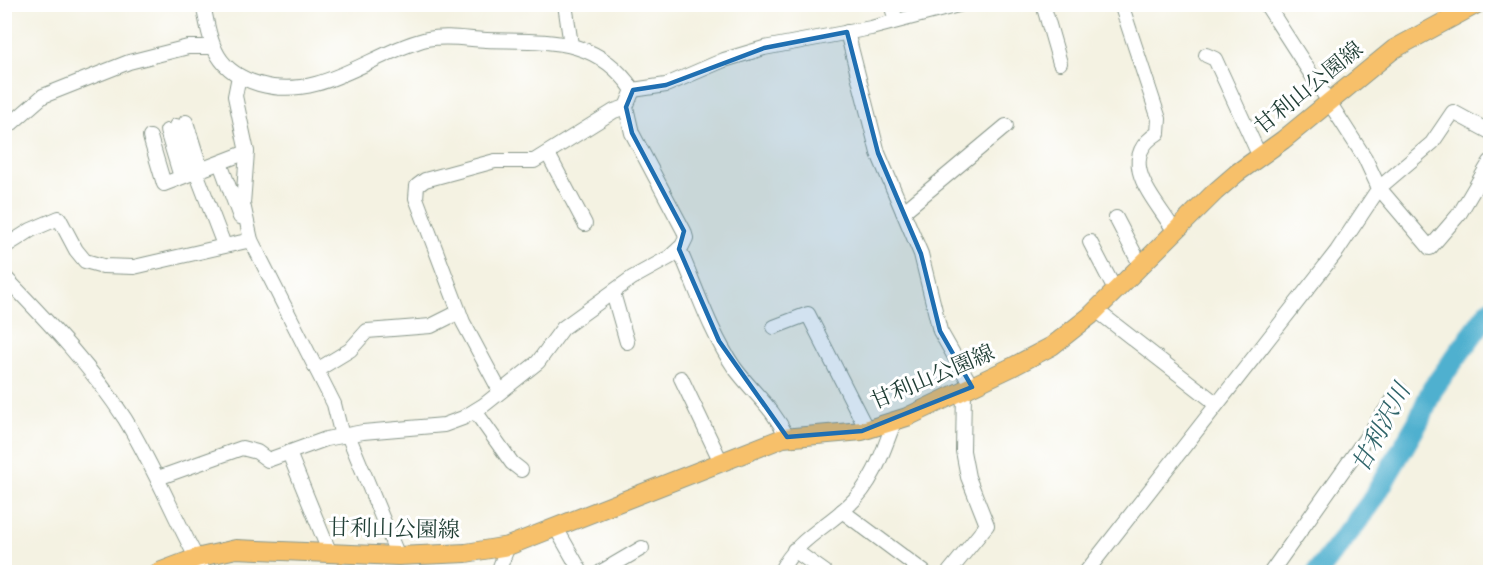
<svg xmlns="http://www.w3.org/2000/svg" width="1495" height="577" font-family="Vollkorn,'Noto Serif JP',serif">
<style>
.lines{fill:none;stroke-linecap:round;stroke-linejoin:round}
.river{stroke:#50b0cf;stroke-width:22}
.minor-casing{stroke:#8a988b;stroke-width:16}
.major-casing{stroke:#8a988b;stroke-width:20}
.minor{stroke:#fff;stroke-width:14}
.major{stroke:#f7c06b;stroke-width:18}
.marked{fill:#1f6fb2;fill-opacity:0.2;stroke:#1f6fb2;stroke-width:4.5;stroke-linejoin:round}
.labels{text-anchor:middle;stroke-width:6;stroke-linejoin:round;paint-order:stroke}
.street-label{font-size:22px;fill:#1f3d34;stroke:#fff}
.water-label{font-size:24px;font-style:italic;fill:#30656a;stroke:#fff}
</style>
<rect width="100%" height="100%" fill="#fff"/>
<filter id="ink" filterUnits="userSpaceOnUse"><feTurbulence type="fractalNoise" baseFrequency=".0167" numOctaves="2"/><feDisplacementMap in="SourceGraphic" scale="12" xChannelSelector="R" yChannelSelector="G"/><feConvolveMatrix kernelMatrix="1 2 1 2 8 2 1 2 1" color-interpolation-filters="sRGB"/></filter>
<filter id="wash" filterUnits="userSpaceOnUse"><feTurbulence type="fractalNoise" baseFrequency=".008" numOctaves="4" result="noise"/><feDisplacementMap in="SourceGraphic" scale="24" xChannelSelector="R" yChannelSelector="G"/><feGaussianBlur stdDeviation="1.35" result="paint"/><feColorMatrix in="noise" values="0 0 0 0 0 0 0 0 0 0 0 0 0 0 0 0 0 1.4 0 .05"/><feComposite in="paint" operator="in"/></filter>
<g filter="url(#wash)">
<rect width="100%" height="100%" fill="#f4f2e2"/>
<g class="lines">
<!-- river -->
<polyline class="river" points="1318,572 1370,504 1418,422 1432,390 1490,310"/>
</g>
</g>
<g filter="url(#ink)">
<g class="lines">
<!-- minor casing -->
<g class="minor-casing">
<g id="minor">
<path d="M203,4C211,45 215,71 259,84C321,102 370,53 427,39C447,35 466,39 486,40C545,42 596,35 633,90"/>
<polyline points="565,4 571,45"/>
<polyline points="891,4 896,21"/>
<polyline points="1043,4 1060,63"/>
<path d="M1121,4L1159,119L1158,133C1114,160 1156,200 1175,232"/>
<polyline points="847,32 878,153 921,254 940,331 972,387"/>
<polyline points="1206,55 1215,59 1260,157"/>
<polyline points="239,76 235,96 247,152 243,204 251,240 334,404 342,436"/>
<polyline points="633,90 666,85 724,60 764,48 871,28 962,4"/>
<polyline points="186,122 201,170"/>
<polyline points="176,126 191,174"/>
<polyline points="4,130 43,96 129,62 188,47 212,47"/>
<polyline points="167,131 181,177"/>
<polyline points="1490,132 1453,112 1432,143 1379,188 1430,248 1460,213 1490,162"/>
<polyline points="150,137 164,184 247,152"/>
<polyline points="548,154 585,224"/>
<polyline points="220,163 240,217"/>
<polyline points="196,172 224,245"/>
<polyline points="903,212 1006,126"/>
<polyline points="1116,218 1141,266"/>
<polyline points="1090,242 1115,290"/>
<polyline points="4,247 31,230 59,218 76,250 85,261 103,266 134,267 251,240"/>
<path d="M679,249C696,287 710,332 734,367C752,392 773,407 787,437"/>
<path d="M4,276C47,321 91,366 125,419C155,468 176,522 204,572"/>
<polyline points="613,293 627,342"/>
<polyline points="1096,310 1217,404"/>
<polyline points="774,327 808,314 867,430"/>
<polyline points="317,370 350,350 367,331 431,326 459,312"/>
<polyline points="681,378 721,462"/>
<polyline points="500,391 463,322 416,198 417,186 425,180 495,161 534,161 614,111 626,107"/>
<polyline points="475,411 512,463 521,470"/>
<polyline points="348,435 398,556"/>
<polyline points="289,453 329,551"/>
<polyline points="158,478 242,448 257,452 268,460 326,439 363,432 444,425 463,418 484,405 538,362 563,328 632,278 670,257 682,246 686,238 684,231 632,133 626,107 633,90"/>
<polyline points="842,511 924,572"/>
<polyline points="556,528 581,572"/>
<polyline points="794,550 825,572"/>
<polyline points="498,572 508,546"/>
<polyline points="601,572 642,548"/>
<path d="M780,572C797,540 822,530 848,506C873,484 883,452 894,422"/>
<polyline points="949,572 987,525 968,477 963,451 964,390"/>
<polyline points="1086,572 1337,251 1379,188 1365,158 1266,4"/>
<polyline points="1271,572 1400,390"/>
</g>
</g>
<!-- major casing -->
<g class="major-casing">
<polyline id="major" points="159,572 196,558 236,549 398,556 466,553 508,546 783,438 862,431 907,417 1012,367 1052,346 1090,316 1215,192 1237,173 1283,140 1394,49 1477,4"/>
</g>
<!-- minor -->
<use href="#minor" class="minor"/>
<!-- major -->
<use href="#major" class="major"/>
</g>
</g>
<!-- marked area -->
<path class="marked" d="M847,32L878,153L921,254L940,331L972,387L862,431L787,437L719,341L679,249L684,231L632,133L626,107L633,90L666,85L764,48Z"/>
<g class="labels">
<!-- street labels -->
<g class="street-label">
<text transform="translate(1308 87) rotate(-39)" y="8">甘利山公園線</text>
<text transform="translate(932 376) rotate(-23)" y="8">甘利山公園線</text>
<text transform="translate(394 528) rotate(1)" y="8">甘利山公園線</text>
</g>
<!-- water labels -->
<g class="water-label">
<text transform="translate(1381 428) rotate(-62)" y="8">甘利沢川</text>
</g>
</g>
<!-- margin -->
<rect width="1495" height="577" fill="none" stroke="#fff" stroke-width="24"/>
</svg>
